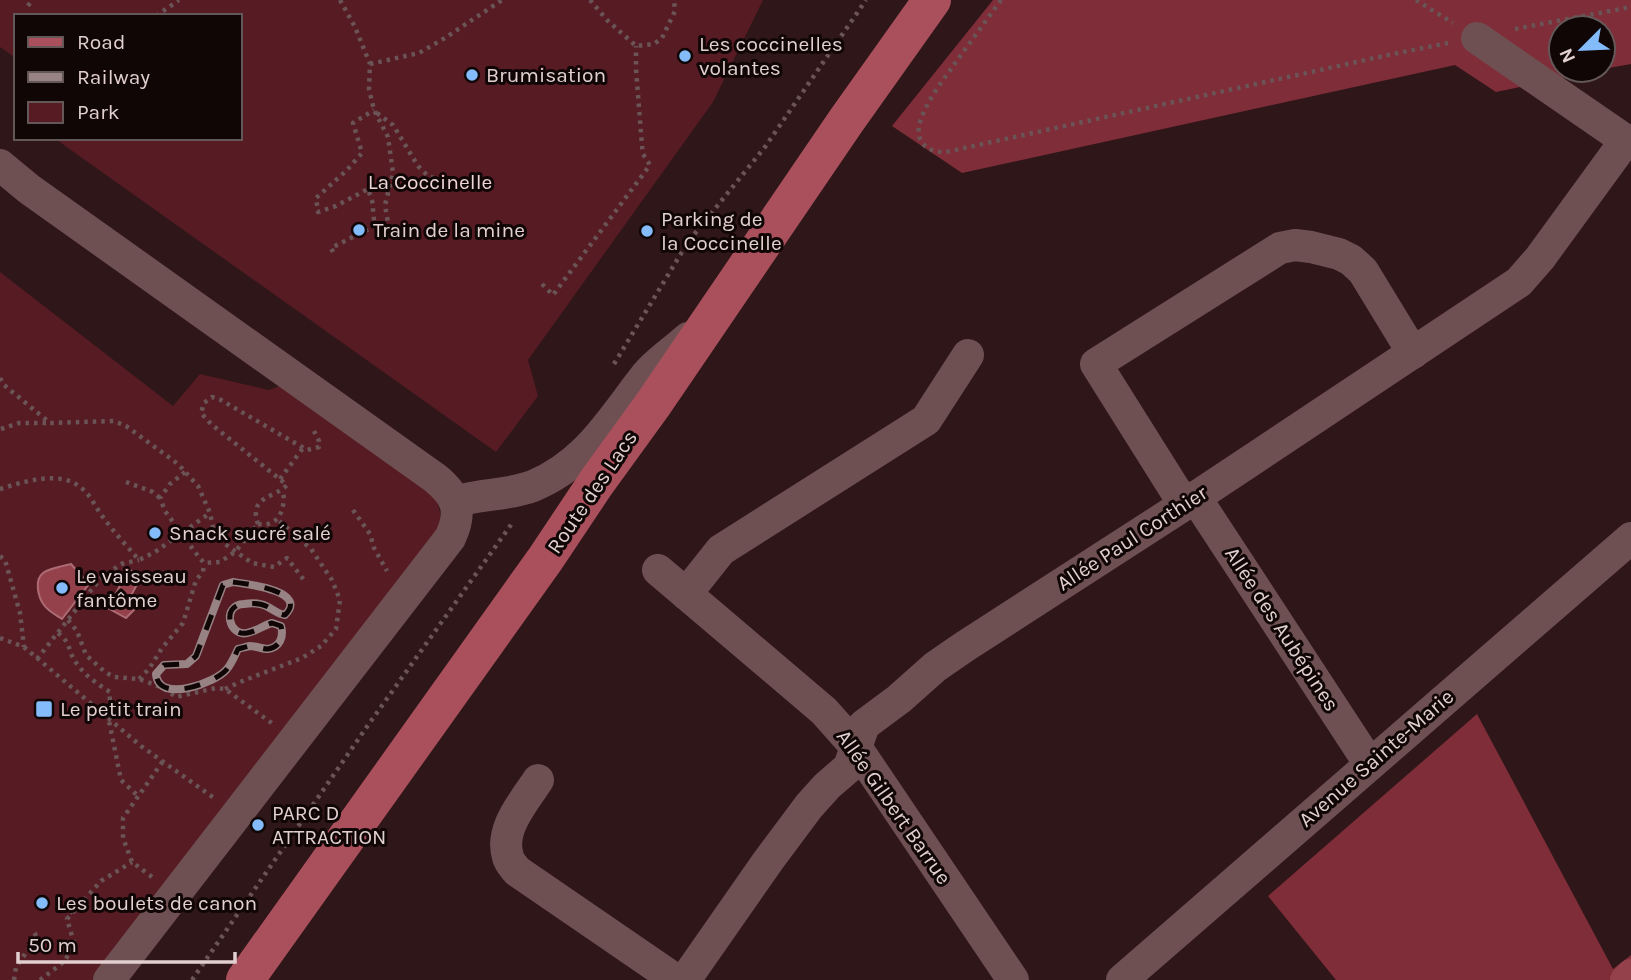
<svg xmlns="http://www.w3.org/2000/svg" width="1631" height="980" font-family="Karla,sans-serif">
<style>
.green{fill:#571b24}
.forest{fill:#7f2d39}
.water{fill:#95414c;stroke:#ac6c74;stroke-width:2}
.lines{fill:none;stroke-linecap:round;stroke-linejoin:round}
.canal{stroke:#95414c;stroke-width:30}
.path{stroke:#6b5456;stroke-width:4.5;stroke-dasharray:3.5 5;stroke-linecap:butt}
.minor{stroke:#6f5052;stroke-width:32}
.major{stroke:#a9505c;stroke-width:38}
.rail-casing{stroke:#978284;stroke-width:8}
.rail{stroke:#100606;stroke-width:5;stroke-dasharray:16;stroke-linecap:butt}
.poi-dot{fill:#84bcfb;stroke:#100606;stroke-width:2.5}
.labels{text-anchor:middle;stroke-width:6;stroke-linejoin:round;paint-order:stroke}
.poi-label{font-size:21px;fill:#e2d0d1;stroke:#100606;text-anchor:start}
.park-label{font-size:21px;fill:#eed5d6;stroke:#100606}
.street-label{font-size:21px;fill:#e2d0d1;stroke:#100606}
</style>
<rect width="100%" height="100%" fill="#2f1618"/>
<!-- green -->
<g class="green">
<polygon points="0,0 763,0 713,102 528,360 538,396 496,452 54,138 240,138 240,16 16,16 16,58 0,47"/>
<path d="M0,272L173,406L200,374L269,390L287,383L432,494C439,504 441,513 441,526L94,980H0Z"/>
</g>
<!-- forest -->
<g class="forest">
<polygon points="993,0 1631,0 1631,64 1603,69 1603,28 1561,28 1561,70 1600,70 1496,92 1455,65 962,173 892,126"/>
<polygon points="1477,714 1613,969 1631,955 1631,980 1336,980 1268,896"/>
</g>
<!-- water -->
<g class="water">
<path d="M71,564L89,584L62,619C56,615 48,611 44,605C38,597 34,580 43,573C48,569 63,566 71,564Z"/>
<polygon points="129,569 141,577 128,601 137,607 126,618 108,608"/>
</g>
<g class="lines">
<!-- canal -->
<polyline class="canal" points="1625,980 1631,974"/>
<!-- path -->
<g class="path">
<polyline points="340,0 355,27 370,64 369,89 374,110 388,137 393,173 385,205 388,223"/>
<polyline points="590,0 607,20 636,46 654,44 662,38 675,11 674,0"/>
<path d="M1001,0C985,22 969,44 953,66C941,83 926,102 920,122C914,142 928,153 946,152L1393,54L1448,43"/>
<polyline points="1416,0 1453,23"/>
<polyline points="28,6 32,0"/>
<polyline points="156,16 179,0"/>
<polyline points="1515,29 1631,7"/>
<polyline points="370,64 419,53 445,38 502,0"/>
<polyline points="377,113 393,125 418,166 428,176 470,191"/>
<polyline points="333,252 331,248 375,226 373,213 373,204 368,189 336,206 318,212 316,198 346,171 362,153 353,123 374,110"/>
<polyline points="542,284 553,295 650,165 643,154 642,146 636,69 636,46"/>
<polyline points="614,364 688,242 765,147 866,0"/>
<polyline points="0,378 4,385 50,423 114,421 126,426 178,464 198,486 210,513 215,537 252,563 274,567 287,558 304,580"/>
<polyline points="1,429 19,423 49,423"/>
<polyline points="185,472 170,484 160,498 165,511 195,552 204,563 220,562 235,552 258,524"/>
<polyline points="280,479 303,448"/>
<polyline points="126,482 153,492 160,498"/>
<path d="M0,489C22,482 60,470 80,487C89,493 94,504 100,513C112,530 126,545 139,560L155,552L210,513"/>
<polyline points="353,510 370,534 374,548 387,571"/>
<path d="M258,524C248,496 275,498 287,485L211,424L201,413L204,403L212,397L221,400L307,450L319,447V441L313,429"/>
<path d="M258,524C279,528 286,508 283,490"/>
<polyline points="0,556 5,560 20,613 24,647"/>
<polyline points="68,620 77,631 86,655 105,672 114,677 139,679 163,688 176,697 216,688 225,689 273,724"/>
<path d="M58,633C72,644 67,649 75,661C83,674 97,684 110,692L109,721L121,780L138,796"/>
<polyline points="0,638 24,647 141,746 214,798"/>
<polyline points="37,659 100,579 121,564 139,560"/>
<polyline points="139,679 149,669 162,648 183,623 196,580 203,572 204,563"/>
<polyline points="225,689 240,682 302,658 321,646 336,629 340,600 332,580 311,549 277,519"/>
<polyline points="152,877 132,862 123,838 123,818 163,761"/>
<polyline points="59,900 73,913"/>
<polyline points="14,980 16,967 37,937 33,931"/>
<polyline points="40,980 65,961 74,943 67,919 101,881 132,862"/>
<polyline points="192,980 366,728 513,522"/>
</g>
<!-- minor -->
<g class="minor">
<polyline points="1477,38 1631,144"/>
<path d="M0,165L29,189L435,478C457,496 463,511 450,538L109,980"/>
<path d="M455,502C481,493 507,496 533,486C588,463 612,418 647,374C658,361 675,350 688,338"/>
<polyline points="658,570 824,711 856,747 1013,980"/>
<polyline points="686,594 721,550 926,420 968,355"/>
<polyline points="1369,763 1201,506 1177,493 1096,364 1280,248 1295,245 1311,247 1339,254 1351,260 1363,271 1413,353"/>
<path d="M538,780C524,802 499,829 508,857C509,862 514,867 517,871L676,980"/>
<polyline points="685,980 768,861 809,806 827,786 849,767 864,725 899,699 935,667 964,647 1190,501 1519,282 1540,258 1626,140"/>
<polyline points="1122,980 1631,538"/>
</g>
<!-- major -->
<polyline class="major" points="245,980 546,558 596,483 654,403 846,121 932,0"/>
<!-- rail casing -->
<g class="rail-casing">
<path id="rail" d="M233,582C247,584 309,591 285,615C277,614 273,609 266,606C260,603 251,603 244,604C221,605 229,637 247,633C255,632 264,625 272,623L281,626C284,637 280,647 268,649C262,649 256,646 250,646C245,647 242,648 238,649C235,655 232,663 227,669C216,683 158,704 156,674L164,665L187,664L196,656L223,585Z"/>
</g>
<!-- rail -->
<use href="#rail" class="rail"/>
</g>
<!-- markers -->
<g class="poi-dot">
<circle cx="685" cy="56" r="7"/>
<circle cx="472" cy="75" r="7"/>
<circle cx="359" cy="230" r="7"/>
<circle cx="647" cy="231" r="7"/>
<circle cx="155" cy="533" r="7"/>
<circle cx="62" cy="588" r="7"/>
<rect x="35" y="700" width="18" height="18" rx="3.5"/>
<circle cx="258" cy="825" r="7"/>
<circle cx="42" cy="903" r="7"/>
</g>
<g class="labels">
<!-- poi labels -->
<g class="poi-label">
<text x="699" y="51">Les coccinelles<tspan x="699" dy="24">volantes</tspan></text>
<text x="486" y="82">Brumisation</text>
<text x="661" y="226">Parking de<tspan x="661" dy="24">la Coccinelle</tspan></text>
<text x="373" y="237">Train de la mine</text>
<text x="169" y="540">Snack sucré salé</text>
<text x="76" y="583">Le vaisseau<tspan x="76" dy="24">fantôme</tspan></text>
<text x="60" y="716">Le petit train</text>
<text x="272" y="820">PARC D<tspan x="272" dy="24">ATTRACTION</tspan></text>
<text x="56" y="910">Les boulets de canon</text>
</g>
<!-- park labels -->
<g class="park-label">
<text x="430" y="189">La Coccinelle</text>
</g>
<!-- street labels -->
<g class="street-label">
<text transform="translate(592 492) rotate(-56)" y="7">Route des Lacs</text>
<text transform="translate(1132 538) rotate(-33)" y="7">Allée Paul Corthier</text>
<text transform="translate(1282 629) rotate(57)" y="7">Allée des Aubépines</text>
<text transform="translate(1376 758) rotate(-41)" y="7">Avenue Sainte-Marie</text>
<text transform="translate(894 807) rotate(55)" y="7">Allée Gilbert Barrue</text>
</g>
</g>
<!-- legend -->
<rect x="14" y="14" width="228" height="126" fill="#100606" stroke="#645757" stroke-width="2"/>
<rect x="28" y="37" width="35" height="10" fill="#a9505c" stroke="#645757" stroke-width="2"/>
<text x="77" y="49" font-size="21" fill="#e2d0d1">Road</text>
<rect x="28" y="72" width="35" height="10" fill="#978284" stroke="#645757" stroke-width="2"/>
<text x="77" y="84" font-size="21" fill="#e2d0d1">Railway</text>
<rect x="28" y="102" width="35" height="21" fill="#571b24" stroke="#645757" stroke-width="2"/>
<text x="77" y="119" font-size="21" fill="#e2d0d1">Park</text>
<!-- north arrow -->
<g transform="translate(1582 49) rotate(246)"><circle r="33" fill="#100606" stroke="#645757" stroke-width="2"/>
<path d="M0-5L12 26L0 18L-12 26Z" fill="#84bcfb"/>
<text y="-10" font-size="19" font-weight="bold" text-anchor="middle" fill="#e2d0d1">N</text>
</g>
<!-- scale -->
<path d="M18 952v10h217v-10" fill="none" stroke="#e2d0d1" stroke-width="3.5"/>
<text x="28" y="952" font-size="21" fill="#e2d0d1" stroke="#100606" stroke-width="5" paint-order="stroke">50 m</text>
</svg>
